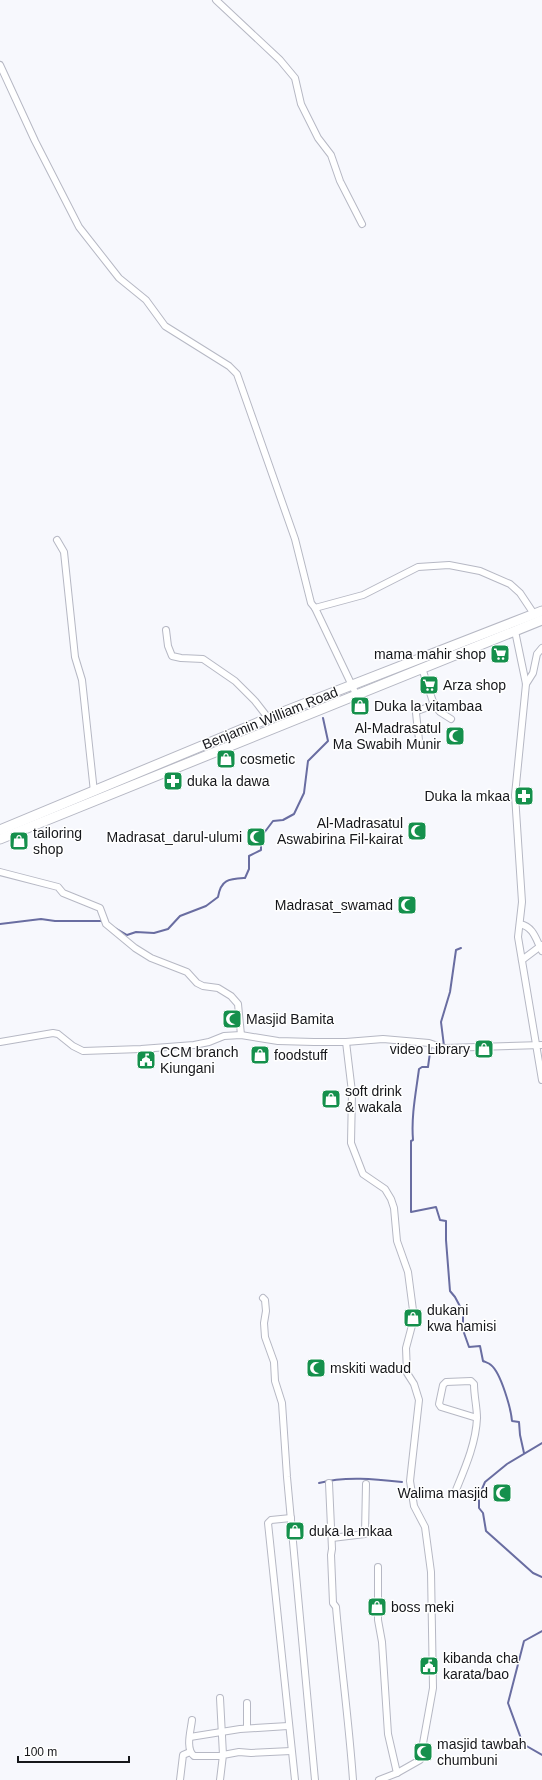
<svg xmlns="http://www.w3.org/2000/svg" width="542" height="1780" font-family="Arial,sans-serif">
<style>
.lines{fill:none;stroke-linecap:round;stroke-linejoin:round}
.stream{stroke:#696da1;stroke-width:2}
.minor-casing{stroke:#b6b8c4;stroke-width:8}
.secondary-casing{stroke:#b6b8c4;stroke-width:11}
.minor{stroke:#fff;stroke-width:6}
.secondary{stroke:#fff;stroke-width:9}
.labels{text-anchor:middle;stroke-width:3;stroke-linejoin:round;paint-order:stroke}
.poi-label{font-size:14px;fill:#16171b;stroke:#fff;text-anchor:start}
.street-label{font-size:14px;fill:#16171b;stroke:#fff}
</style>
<rect width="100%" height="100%" fill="#f7f8fd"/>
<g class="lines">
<!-- stream -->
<g class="stream">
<polyline points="0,924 41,919 55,921 103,921"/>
<path d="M115,928L127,935L136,932L154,933L168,929L180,916L206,906L218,897C221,879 229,879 245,878L249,869V856L261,850V837L273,821L283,820L294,814L304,793L308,761L328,741L323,718"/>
<path d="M431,1045L428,1067H422L419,1069C416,1092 411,1116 413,1140L411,1141V1212L436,1207L440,1220L446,1221V1240L450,1291L455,1297L463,1312V1330L469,1347L480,1346L483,1361C485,1362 489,1363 491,1365C501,1373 511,1409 512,1421L519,1422L520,1435L524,1453"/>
<polyline points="444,1046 441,1022 450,992 456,950 461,948"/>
<polyline points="542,1443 507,1464 485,1482 479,1496 479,1508 483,1513 486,1531 533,1573 542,1577"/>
<path d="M319,1483C345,1476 375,1479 402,1482"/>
<polyline points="542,1631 524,1641 508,1703 523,1744 542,1755"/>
</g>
<!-- minor casing -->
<g class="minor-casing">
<g id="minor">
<polyline points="216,0 280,60 295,78 301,104 318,138 331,155 340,181 362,224"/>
<polyline points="0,65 35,141 79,227 119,278 146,300 165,326 229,366 237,374 295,539 311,603 315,608 363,595 418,567 449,565 480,571 510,584 520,593 534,614"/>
<polyline points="57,540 64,552 75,657 82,680 94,792"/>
<polyline points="315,608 356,694"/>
<polyline points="166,630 168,646 172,656 181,658 203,659 235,681 255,701 269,719"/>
<polyline points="515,631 526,684 515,795 522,902 518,937 542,1080"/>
<polyline points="422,668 434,705 440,712 451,719"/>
<polyline points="526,684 533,673 537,654 542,648"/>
<polyline points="419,740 416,713 417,711 434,705"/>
<polyline points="0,872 58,887 63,893 100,908 106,924 135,948 151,958 187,972 197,983 203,986 218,988 231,996 238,1004 241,1035"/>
<path d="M520,924C534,927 536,940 542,951"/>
<polyline points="522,960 542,945"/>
<polyline points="0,1042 53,1033 58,1034 73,1046 83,1051 141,1049 194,1045 209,1042 224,1036 241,1035 278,1041 314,1042 346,1042 383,1039 429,1043 444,1048 542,1045"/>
<polyline points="346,1042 352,1092 351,1143 363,1174 385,1189 391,1199 394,1208 397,1241 408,1272 414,1318 406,1348 407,1373 414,1384 419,1400 410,1481 414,1506 425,1527 431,1572 433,1688 420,1760 397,1773 379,1780"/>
<polyline points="263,1298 265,1300 266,1311 264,1323 265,1337 274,1362 275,1381 282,1403 287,1477 315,1780"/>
<path d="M329,1483L332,1549L331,1555L333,1603L336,1607C341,1665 349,1722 353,1780"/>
<path d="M456,1490C465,1468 476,1443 477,1418C477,1407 474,1396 474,1384L471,1381L446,1382L443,1385L439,1404L441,1407L477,1418"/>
<polyline points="291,1518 271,1520 268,1523 295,1780"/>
<polyline points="332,1538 365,1534 366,1484"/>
<polyline points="378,1567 378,1620 382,1642 388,1734 397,1773"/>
<polyline points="220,1698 223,1755"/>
<polyline points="247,1703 247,1728"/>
<path d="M192,1720C191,1730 185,1749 194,1756H222"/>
<polyline points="190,1737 240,1729 288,1726"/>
<polyline points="180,1780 183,1755 190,1752"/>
<polyline points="220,1780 223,1755 239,1752 251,1753 291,1751"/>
</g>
</g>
<!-- secondary casing -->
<g class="secondary-casing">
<g id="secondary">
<polyline points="0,830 288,710 542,611"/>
<polyline points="0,839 542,620"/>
</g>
</g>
<!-- minor -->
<use href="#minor" class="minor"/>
<!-- secondary -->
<use href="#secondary" class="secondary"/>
</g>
<!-- icons -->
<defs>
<g id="supermarket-square" transform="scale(1)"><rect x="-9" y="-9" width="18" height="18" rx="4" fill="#15904c" stroke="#fff"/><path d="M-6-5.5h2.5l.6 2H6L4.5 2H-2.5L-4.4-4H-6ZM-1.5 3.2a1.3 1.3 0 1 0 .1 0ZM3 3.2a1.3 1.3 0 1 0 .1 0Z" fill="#fff"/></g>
<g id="shop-square" transform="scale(1)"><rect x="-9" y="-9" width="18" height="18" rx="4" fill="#15904c" stroke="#fff"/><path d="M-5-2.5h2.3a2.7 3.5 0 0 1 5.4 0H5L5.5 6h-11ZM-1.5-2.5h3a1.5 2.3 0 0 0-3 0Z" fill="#fff"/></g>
<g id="mosque-square" transform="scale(1)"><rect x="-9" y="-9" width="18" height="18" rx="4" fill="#15904c" stroke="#fff"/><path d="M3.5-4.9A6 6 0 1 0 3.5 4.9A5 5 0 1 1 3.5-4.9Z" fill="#fff"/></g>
<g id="pharmacy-square" transform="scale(1)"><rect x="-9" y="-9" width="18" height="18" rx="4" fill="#15904c" stroke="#fff"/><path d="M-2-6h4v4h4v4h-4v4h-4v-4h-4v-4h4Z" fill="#fff"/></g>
<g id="civic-square" transform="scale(1)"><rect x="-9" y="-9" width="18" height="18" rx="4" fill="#15904c" stroke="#fff"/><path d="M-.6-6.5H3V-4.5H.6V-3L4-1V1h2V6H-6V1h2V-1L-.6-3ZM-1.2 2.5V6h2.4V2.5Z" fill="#fff"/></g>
</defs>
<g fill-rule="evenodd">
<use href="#supermarket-square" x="500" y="654"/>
<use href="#supermarket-square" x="429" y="685"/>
<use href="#shop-square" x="360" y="706"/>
<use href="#mosque-square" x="455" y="736"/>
<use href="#shop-square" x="226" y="759"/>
<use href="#pharmacy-square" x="173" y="781"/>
<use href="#pharmacy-square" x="524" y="796"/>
<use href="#mosque-square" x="417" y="831"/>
<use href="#mosque-square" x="256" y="837"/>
<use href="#shop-square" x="19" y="841"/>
<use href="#mosque-square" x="407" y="905"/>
<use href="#mosque-square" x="232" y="1019"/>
<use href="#shop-square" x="484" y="1049"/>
<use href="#shop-square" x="260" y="1055"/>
<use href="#civic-square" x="146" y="1060"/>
<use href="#shop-square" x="331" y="1099"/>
<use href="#shop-square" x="413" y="1318"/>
<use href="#mosque-square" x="316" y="1368"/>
<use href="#mosque-square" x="502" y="1493"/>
<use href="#shop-square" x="295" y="1531"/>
<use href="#shop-square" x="377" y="1607"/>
<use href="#civic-square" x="429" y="1666"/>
<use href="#mosque-square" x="423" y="1752"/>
</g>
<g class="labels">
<!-- poi labels -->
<g class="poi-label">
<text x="486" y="659" text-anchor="end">mama mahir shop</text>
<text x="443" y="690">Arza shop</text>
<text x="374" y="711">Duka la vitambaa</text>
<text x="441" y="733" text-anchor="end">Al-Madrasatul<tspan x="441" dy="16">Ma Swabih Munir</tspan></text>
<text x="240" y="764">cosmetic</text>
<text x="187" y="786">duka la dawa</text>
<text x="510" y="801" text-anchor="end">Duka la mkaa</text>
<text x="403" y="828" text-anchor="end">Al-Madrasatul<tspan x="403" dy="16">Aswabirina Fil-kairat</tspan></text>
<text x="33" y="838">tailoring<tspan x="33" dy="16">shop</tspan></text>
<text x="242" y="842" text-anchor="end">Madrasat_darul-ulumi</text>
<text x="393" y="910" text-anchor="end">Madrasat_swamad</text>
<text x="246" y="1024">Masjid Bamita</text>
<text x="470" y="1054" text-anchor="end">video Library</text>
<text x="160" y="1057">CCM branch<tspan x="160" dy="16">Kiungani</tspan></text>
<text x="274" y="1060">foodstuff</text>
<text x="345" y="1096">soft drink<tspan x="345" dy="16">&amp; wakala</tspan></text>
<text x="427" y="1315">dukani<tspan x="427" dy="16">kwa hamisi</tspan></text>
<text x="330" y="1373">mskiti wadud</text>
<text x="488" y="1498" text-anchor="end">Walima masjid</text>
<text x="309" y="1536">duka la mkaa</text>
<text x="391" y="1612">boss meki</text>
<text x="443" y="1663">kibanda cha<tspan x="443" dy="16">karata/bao</tspan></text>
<text x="437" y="1749">masjid tawbah<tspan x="437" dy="16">chumbuni</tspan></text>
</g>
<!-- street labels -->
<g class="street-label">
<text transform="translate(270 718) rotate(-22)" y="5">Benjamin William Road</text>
</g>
</g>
<!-- scale -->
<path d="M18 1756v6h111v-6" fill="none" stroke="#16171b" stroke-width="2"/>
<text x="24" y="1756" font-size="12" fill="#16171b" stroke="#ffffff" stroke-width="3" paint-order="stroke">100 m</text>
</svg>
